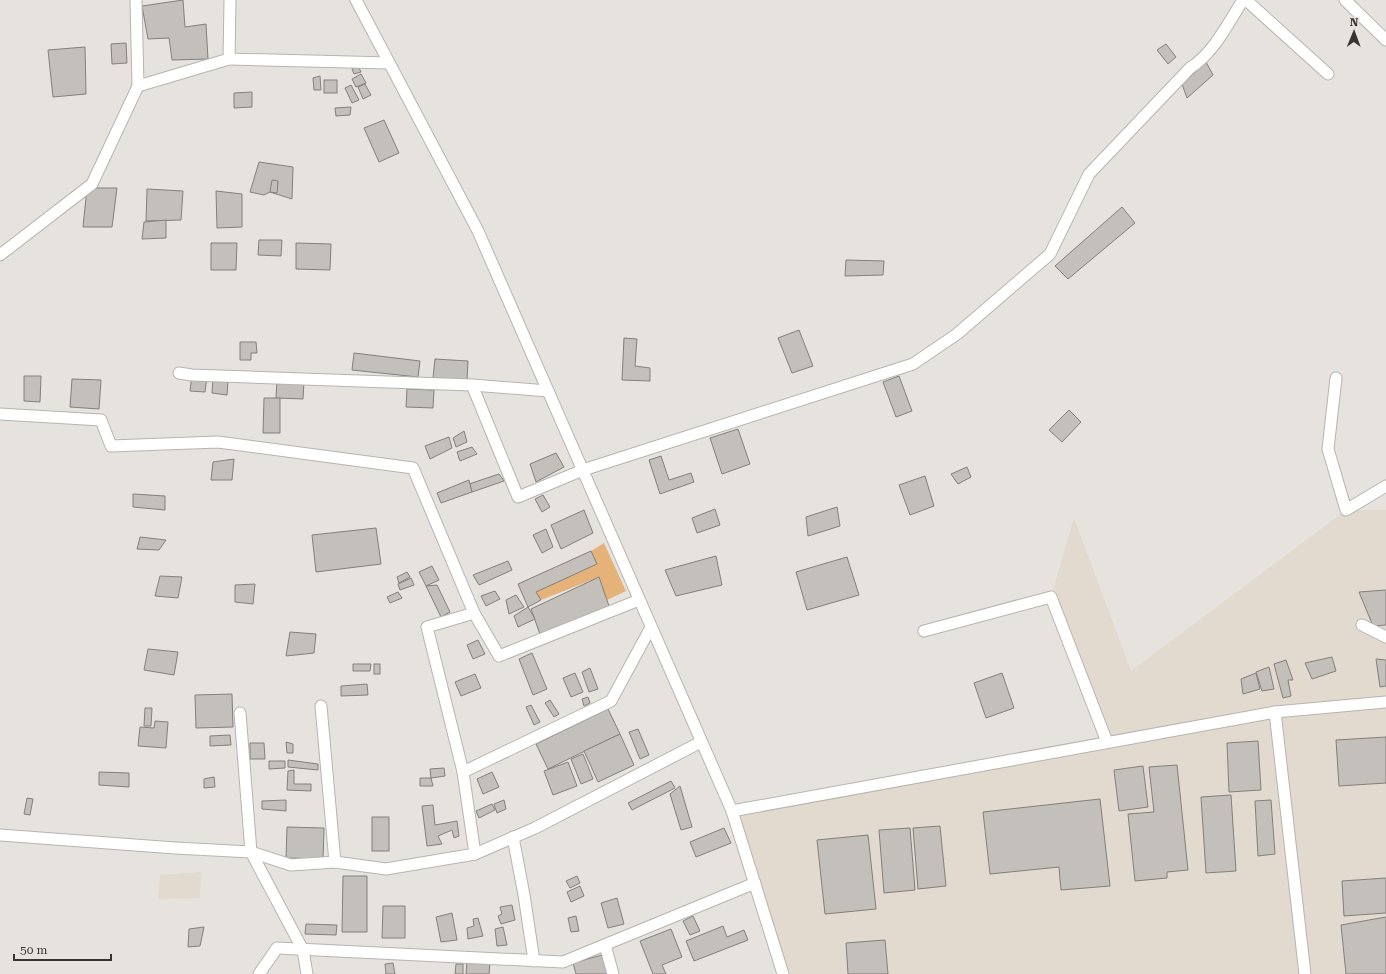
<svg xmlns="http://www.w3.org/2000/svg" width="1386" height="974" font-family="'Roboto Serif',serif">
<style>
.built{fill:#e2d9cf}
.green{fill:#e5b379}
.building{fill:#c3c0bc;stroke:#827f7c}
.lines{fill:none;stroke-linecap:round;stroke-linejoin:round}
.street-casing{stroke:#b7b4b0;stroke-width:13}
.street{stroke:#fff;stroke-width:11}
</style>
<rect width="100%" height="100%" fill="#e6e3df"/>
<!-- built -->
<g class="built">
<polygon points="1346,510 1386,510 1386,974 784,974 732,811 1107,742 1051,597 1074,518 1131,671"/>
<polygon points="201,872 200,898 158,899 160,875"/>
</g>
<!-- green -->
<polygon class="green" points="604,543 626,591 607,600 599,577 541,600 536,592 597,564 591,551"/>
<!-- building -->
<g class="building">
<polygon points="183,0 185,27 206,24 208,59 172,60 169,38 148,39 142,6"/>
<polygon points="126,43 127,63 112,64 111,44"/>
<polygon points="1166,44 1176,57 1168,64 1157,50"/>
<polygon points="85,47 86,94 53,97 48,50"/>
<polygon points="1206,62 1213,75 1187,98 1182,84"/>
<polygon points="358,66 361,72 354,74 352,69"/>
<polygon points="361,74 366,83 356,87 352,79"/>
<polygon points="320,76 321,90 314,90 313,78"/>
<rect x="324" y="80" width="13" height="13"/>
<polygon points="365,84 371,95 363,99 358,87"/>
<polygon points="351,85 359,100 352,103 345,88"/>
<polygon points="252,92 252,107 234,108 234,93"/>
<polygon points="351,107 350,115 336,116 335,108"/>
<polygon points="384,120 399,153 379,162 364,128"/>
<polygon points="259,162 293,167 292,199 270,192 264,195 250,192"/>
<polygon points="272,180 278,181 277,193 270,192"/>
<polygon points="87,188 117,188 112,227 83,227"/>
<polygon points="147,189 183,191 181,220 146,221"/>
<polygon points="216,191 242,194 242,227 217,228"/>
<polygon points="1122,207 1135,223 1068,279 1055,266"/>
<polygon points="166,220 166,238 142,239 144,222"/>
<polygon points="259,240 282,240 281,256 258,255"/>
<polygon points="211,243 237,243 236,270 211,270"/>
<polygon points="296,243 331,244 330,270 296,269"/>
<polygon points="846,260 884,261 883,275 845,276"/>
<polygon points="799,330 813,366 792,373 778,338"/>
<polygon points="624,338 637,339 635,366 650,368 650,381 622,380"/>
<polygon points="240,342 256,342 257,353 251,353 251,360 240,360"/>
<polygon points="354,353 420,361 418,377 352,370"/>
<polygon points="435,359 468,361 467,380 433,378"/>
<polygon points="192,375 207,376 205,392 190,391"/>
<polygon points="24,376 41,376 40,402 24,401"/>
<polygon points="899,376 912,411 896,417 883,382"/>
<polygon points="72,379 101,380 99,409 70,407"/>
<polygon points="213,379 228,381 227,395 212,393"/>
<polygon points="277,380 304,381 303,399 276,398"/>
<polygon points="407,389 434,390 433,408 406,407"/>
<polygon points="264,398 280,398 280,433 263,433"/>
<polygon points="1069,410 1081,422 1062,442 1049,430"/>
<polygon points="738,429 750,464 722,474 710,438"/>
<polygon points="464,431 467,442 456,447 453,438"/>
<polygon points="449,437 452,448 430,459 425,446"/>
<polygon points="472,447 477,454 460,461 457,452"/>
<polygon points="556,453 564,467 536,482 530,464"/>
<polygon points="661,456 669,480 691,473 694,482 660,494 649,460"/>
<polygon points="234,459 232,480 211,480 213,462"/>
<polygon points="967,467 971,477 958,484 951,474"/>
<polygon points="499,474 504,481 472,492 469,484"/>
<polygon points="925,476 934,506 910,515 899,485"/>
<polygon points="469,480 472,492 441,503 437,493"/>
<polygon points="133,494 165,496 165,510 133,507"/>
<polygon points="543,495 550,507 542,512 535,499"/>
<polygon points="837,507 840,526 808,536 806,517"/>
<polygon points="715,509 720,525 697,533 692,518"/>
<polygon points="584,510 593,533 561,549 551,525"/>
<polygon points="376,528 381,564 316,572 312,535"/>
<polygon points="546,529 553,547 542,553 533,535"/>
<polygon points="140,537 166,540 159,550 137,549"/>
<polygon points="591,551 597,564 536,592 541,600 528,607 518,584"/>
<polygon points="716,556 722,585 676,596 665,570"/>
<polygon points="847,557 859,595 807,610 796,572"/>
<polygon points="508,561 512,570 479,585 473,575"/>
<polygon points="432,566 439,580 426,586 419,572"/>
<polygon points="407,572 410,577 399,583 397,577"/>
<polygon points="160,576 182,577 178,598 155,596"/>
<polygon points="599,577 609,606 540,634 531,609"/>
<polygon points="411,578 414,585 400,590 398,584"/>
<polygon points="255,584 253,604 235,602 235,585"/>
<polygon points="437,585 450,612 441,617 426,586"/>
<polygon points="1386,590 1386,625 1373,626 1359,592"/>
<polygon points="495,591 500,599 486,606 481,596"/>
<polygon points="398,592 402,598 390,603 387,597"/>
<polygon points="516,595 524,607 509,614 506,600"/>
<polygon points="528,607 535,619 518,627 514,616"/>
<polygon points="290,632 316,634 314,653 286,656"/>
<polygon points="478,640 485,654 473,659 467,645"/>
<polygon points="148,649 178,652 174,675 144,670"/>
<polygon points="532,653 547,689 533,695 519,659"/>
<polygon points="1332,657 1336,671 1312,679 1305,663"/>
<polygon points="1376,659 1386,660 1386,686 1380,687"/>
<polygon points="1286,660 1293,680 1288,680 1291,696 1283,698 1274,664"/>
<polygon points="353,664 371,664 370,671 353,671"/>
<rect x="374" y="664" width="6" height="10"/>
<polygon points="1269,667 1274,689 1262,691 1256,672"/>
<polygon points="590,668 598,689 589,692 582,672"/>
<polygon points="575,673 583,692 571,697 563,678"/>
<polygon points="1002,673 1014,708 986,718 974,683"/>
<polygon points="1256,673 1260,689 1243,694 1241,679"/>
<polygon points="475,674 481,688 461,696 455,682"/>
<polygon points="367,684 368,695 341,696 341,686"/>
<polygon points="232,694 233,727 196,728 195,695"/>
<polygon points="588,697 590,703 584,706 582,699"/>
<polygon points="550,700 559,714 554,717 545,703"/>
<polygon points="531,705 540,722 534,725 526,707"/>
<polygon points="145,708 152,708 151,726 144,726"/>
<polygon points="608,709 620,734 548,769 536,744"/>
<polygon points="155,721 168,722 166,748 138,746 140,727 154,728"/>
<polygon points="638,729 649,755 640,759 629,732"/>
<polygon points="620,734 634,765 598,782 584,751"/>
<polygon points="230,735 231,745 210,746 210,736"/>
<polygon points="1386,737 1386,783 1339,786 1336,740"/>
<polygon points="1258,741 1261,790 1229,792 1227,743"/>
<polygon points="286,742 293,744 293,753 287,753"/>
<polygon points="250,743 264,743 265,759 250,759"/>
<polygon points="583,754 593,779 581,784 571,759"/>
<polygon points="288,760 318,764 318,770 288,767"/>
<polygon points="269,761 285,761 285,768 269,769"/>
<polygon points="568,762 577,786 553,795 544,771"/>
<polygon points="1177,765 1188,870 1167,872 1167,878 1135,881 1128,814 1154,812 1149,767"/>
<polygon points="1143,766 1148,807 1119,811 1114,770"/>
<polygon points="444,768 445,776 431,778 430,769"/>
<polygon points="294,770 294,784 311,784 311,791 287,790 288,771"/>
<polygon points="99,772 129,773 129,787 99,785"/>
<polygon points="492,772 499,787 483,794 477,779"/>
<polygon points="214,777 215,787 204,788 204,779"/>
<polygon points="420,778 431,778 433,786 420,786"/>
<polygon points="671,781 675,788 632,810 628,803"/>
<polygon points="680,786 692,827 681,830 670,794"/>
<polygon points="1231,795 1236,871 1206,873 1201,797"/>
<polygon points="27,798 33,799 30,815 24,814"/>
<polygon points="1100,799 1110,886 1061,890 1059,867 990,874 983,812"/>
<polygon points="286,800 286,811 262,809 262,801"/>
<polygon points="504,800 506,809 497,813 494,804"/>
<polygon points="1271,800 1275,854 1258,856 1255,801"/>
<polygon points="492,804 495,810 479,818 476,811"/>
<polygon points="433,805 435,825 457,821 459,836 454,838 452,830 438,836 442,844 427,846 422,806"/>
<rect x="372" y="817" width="17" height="34"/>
<polygon points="940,826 946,886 918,889 913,828"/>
<polygon points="287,827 324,828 323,859 286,858"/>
<polygon points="724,828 731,843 696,857 690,842"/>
<polygon points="910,828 915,890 884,893 879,830"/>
<polygon points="868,835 876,909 825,914 817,840"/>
<polygon points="343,876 367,876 367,932 342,932"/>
<polygon points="577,876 580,883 570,888 566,881"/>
<polygon points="1386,878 1386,913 1344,916 1342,881"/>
<polygon points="580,886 584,896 571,902 567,892"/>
<polygon points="617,898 624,924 608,928 601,903"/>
<polygon points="512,905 515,920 501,924 498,916 502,914 500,907"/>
<polygon points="383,906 405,906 405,938 382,938"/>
<polygon points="452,913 457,940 441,942 436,917"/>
<polygon points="576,916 579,931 571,932 568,918"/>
<polygon points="693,916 700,931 690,935 683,921"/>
<polygon points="1386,917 1386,974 1346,974 1341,925"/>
<polygon points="478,918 483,936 468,939 467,928 474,926 473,919"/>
<polygon points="306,924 337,925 336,935 305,934"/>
<polygon points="723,926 727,937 744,930 748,940 694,961 686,941"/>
<polygon points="204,927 200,946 188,947 189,929"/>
<polygon points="503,927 507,945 497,946 495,929"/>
<polygon points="671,929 682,957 662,965 666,974 653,974 640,941"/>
<polygon points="885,940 888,974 848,974 846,943"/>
<polygon points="602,955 607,974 576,974 573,963"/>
<polygon points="467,961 490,962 489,974 466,974"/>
<polygon points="393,963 395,974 386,974 385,964"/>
<polygon points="456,964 463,964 463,974 455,974"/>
</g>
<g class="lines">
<!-- street casing -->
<g class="street-casing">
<g id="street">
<polyline points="136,0 138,86"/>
<polyline points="356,0 478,231 732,811"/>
<polyline points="1246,0 1328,74"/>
<polyline points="1345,0 1386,40"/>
<polyline points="229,59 389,63"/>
<polyline points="0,255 92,184 138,86 229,59 230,0"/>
<polyline points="179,373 192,375 472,385 548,391"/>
<polyline points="1336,378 1328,449 1346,510 1386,486"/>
<path d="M472,385L518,497L583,470L913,364L957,334L1050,254L1089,174L1190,68C1214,53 1228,23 1243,0"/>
<polyline points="0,414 101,420 111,446 218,442 413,468 474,613 499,656 639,600"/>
<polyline points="1362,625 1386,637"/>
<polyline points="924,631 1051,597 1107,742"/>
<polyline points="321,706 335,862"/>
<polyline points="1275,712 1305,974"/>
<polyline points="240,713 251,852 291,865 335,862 386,869 475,854 535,828 701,742"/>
<polyline points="463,772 427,627 474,613"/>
<polyline points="0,835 175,848 251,852 303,950 307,974"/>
<polyline points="513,837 524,895 534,961"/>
<polyline points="475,854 463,772 611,701 651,627"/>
<polyline points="605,945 613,974"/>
<polyline points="259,974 277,948 563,962 755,883"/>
<polyline points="783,974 732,811 1275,712 1386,702"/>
</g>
</g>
<!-- street -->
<use href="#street" class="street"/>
</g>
<!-- north arrow -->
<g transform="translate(1354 32) rotate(1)" stroke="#e6e3df" stroke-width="3" paint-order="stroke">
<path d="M0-3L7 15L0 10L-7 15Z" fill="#363533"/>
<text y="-6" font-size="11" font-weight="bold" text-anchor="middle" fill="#363533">N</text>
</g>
<!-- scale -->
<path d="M14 954v6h97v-6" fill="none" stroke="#363533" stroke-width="2"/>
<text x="20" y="954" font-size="12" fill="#363533" stroke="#e6e3df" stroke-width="3" paint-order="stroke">50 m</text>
</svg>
